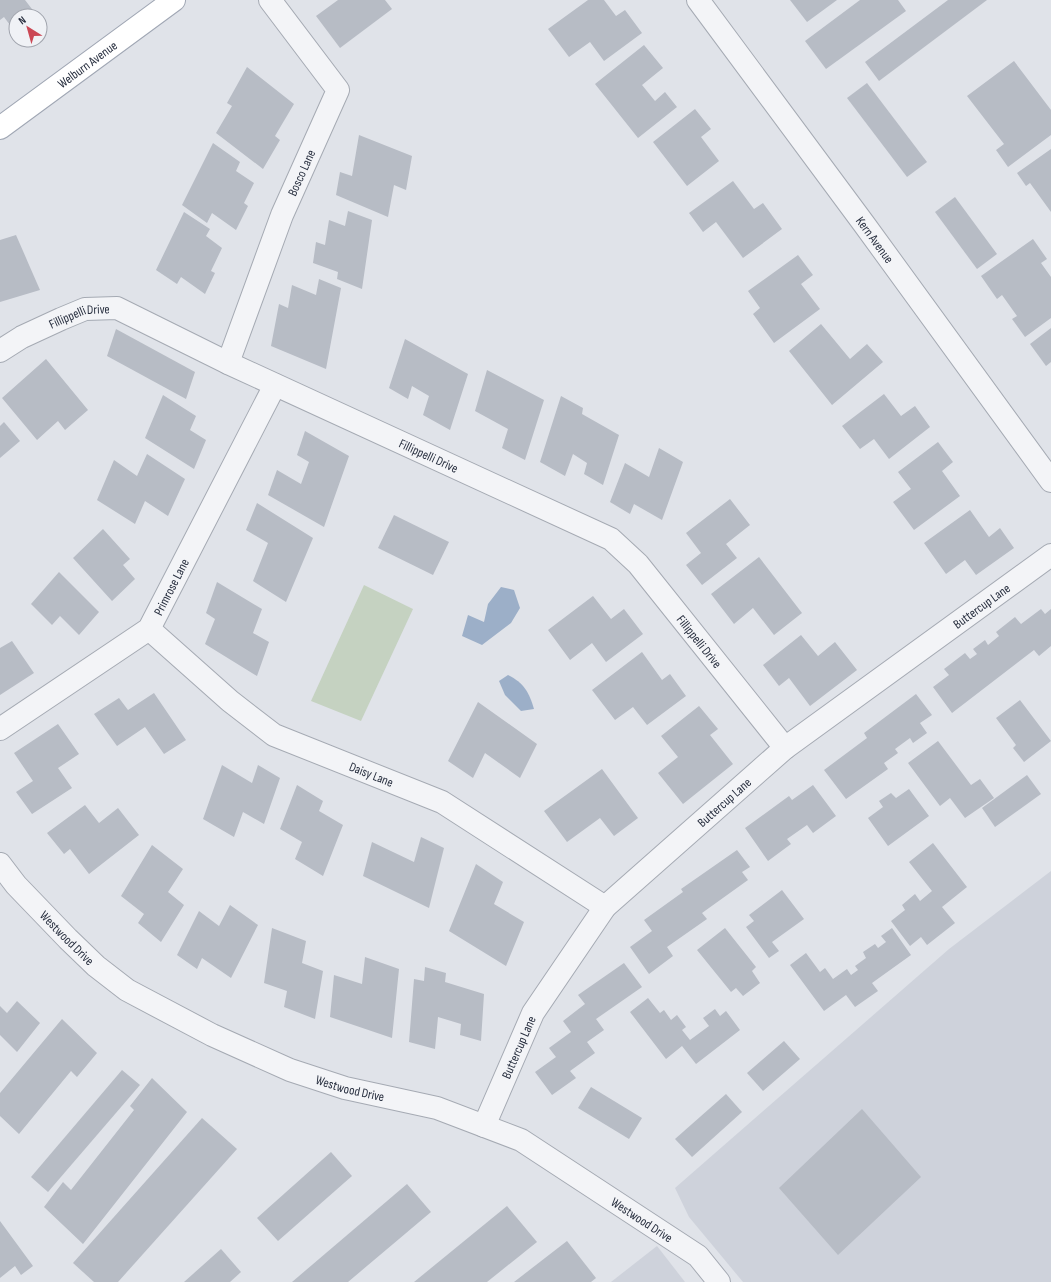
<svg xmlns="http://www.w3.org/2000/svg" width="1051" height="1282" font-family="'Sofia Sans Condensed',sans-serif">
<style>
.built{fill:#ced2db}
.green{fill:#c5d2c1}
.water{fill:#9cafc8}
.building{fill:#b7bcc5}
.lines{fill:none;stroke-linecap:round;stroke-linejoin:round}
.minor-casing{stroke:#a5aab3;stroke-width:24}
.major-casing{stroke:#a0a7b4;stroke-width:24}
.minor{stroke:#f3f4f7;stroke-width:22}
.major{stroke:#fff;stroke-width:22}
.labels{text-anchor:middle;stroke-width:3;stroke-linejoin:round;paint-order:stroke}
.street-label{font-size:13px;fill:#293040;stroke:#f0f2f6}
</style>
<rect width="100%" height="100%" fill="#e0e3e9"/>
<!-- built -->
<g class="built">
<polygon points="1051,871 1051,1282 743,1282 689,1217 675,1188 949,949"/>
<polygon points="657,1246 685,1282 611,1282"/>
</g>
<!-- green -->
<polygon class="green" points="364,585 413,609 361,721 311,701"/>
<!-- water -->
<g class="water">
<polygon points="501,587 514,590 520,608 511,623 482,645 462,636 468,615 484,622 488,604"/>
<path d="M508,675C524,683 529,692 534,709L521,711L505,695L499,681Z"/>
</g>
<!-- building -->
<g class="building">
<polygon points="0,0 25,0 35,13 30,16 16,16 16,27 13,29 4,17 0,20"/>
<polygon points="338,0 385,0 392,9 340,48 316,16"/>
<polygon points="588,0 604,0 616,16 625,10 642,33 604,61 590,42 569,57 548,29"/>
<polygon points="790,0 837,0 807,22"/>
<polygon points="860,0 898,0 906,11 826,69 805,41"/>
<polygon points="948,0 987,0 879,81 865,62"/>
<polygon points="644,45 663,68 642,85 655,101 665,92 677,107 638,138 595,84"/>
<polygon points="1014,61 1051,110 1051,135 1008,167 996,150 1004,144 967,96"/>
<polygon points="247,67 294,104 275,136 280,140 263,169 216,133 232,106 227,103"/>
<polygon points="867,83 927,162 907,177 847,98"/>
<polygon points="695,109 711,129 701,137 719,161 687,186 653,142"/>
<polygon points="359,135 412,156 406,190 394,185 388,217 336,195 340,172 352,176"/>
<polygon points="213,143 240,162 236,171 254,183 244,203 248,206 236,230 212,213 207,223 182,205"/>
<polygon points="1051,149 1051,212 1030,183 1026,186 1017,173"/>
<polygon points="733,181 754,209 763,203 782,229 743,258 716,222 703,232 689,213"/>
<polygon points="955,197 997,254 977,269 935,212"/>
<polygon points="348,211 372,220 362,289 337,279 338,272 313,263 316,242 325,245 329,220 345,226"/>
<polygon points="184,212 210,229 206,236 222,248 211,271 215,273 205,294 181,277 177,284 156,270"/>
<polygon points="16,235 40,290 0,302 0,240"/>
<polygon points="1033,239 1047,259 1041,263 1051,277 1051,318 1025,337 1012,319 1017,316 1002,295 997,299 981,276"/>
<polygon points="798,255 813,275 801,284 820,309 774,343 753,314 760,308 748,291"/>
<polygon points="319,279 341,288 326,369 271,346 279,304 288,308 292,285 316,295"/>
<polygon points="821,324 850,359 867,344 883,362 832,405 789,351"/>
<polygon points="1051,328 1051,362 1046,366 1030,344"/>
<polygon points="116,329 195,372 186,399 107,356"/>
<polygon points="405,339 468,374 450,430 423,415 429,396 412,386 408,399 389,388"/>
<polygon points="46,359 88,410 65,430 58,421 37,440 2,398"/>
<polygon points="487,370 544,400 525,460 502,448 508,429 475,411"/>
<polygon points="884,394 901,416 915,406 930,427 889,459 874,439 860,449 842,426"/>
<polygon points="163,395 196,416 190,430 206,440 194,469 145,438"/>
<polygon points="561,396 583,408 582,414 619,435 603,485 584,474 587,463 573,454 565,476 540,462"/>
<polygon points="4,422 20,441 0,458 0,426"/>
<polygon points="305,431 349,456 324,527 268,495 277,470 301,484 309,462 297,455"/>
<polygon points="938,442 953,462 942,471 960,496 914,530 893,502 911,489 898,472"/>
<polygon points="659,448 683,462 662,520 634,504 630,514 610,502 625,463 649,477"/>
<polygon points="147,454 185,479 168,516 145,501 135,524 97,500 114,460 137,476"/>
<polygon points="730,499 750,525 726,544 737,558 702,585 686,565 701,553 686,533"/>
<polygon points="257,503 313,538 286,602 253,581 268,543 246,530"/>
<polygon points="970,510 989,537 1000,528 1014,548 976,575 965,560 946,574 924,543"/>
<polygon points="394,515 449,542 433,575 378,548"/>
<polygon points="103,529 130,559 123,565 135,579 112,601 73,558"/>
<polygon points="759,557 802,613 774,635 753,608 734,624 711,594"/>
<polygon points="59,572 99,612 79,635 60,616 52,625 31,604"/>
<polygon points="217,582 262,609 253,633 269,642 257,676 205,644 215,619 206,613"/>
<polygon points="593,596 611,619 624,609 643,634 606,662 592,643 570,660 548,630"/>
<polygon points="1041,609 1045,614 1051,609 1051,646 1039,656 1034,650 952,713 933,687 949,675 944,669 965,653 970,659 977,654 973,649 985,640 988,645 999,636 996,632 1015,617 1021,624"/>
<polygon points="801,635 818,656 835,642 857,670 810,706 789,678 779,686 763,665"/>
<polygon points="12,641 34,673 0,695 0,648"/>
<polygon points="642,652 662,680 670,674 686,696 647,725 633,707 615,720 592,690"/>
<polygon points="154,693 186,740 164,754 145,727 117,746 94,714 119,698 128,710"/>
<polygon points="916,694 932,715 920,723 927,733 913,743 910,738 895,749 898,753 884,763 888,769 846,799 824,770 867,738 864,733"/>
<polygon points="1020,700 1051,741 1024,762 1013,748 1016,745 996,718"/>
<polygon points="478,702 537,744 520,778 485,753 473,778 448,761"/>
<polygon points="699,706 718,729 710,735 733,764 683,804 658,773 678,757 661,736"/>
<polygon points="58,724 79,754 58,768 72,788 32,814 16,792 33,781 14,753"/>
<polygon points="938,741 971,785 980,779 994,798 965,818 950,798 940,806 908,763"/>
<polygon points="222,765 252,783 258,765 280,778 264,824 243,812 234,837 203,819"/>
<polygon points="602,769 638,818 614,836 600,818 567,842 544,811"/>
<polygon points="1027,775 1041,794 995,827 982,808"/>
<polygon points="297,785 323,801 319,811 343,825 323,876 295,859 302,842 280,829"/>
<polygon points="813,785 836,816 813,833 807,825 787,839 791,844 768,861 745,828 789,796 792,800"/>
<polygon points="909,789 929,816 888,846 868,818 883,807 879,801 891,793 896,798"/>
<polygon points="85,805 99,823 118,808 139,835 89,874 70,849 64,854 47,833"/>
<polygon points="421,837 444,848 429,908 363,876 372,842 414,862"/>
<polygon points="933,843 967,887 942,907 955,923 927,945 921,937 910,946 891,921 905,910 902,905 915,894 920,901 932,891 909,862"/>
<polygon points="152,845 183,869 168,892 184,905 161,942 138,923 144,914 121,896"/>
<polygon points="737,850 750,867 742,872 748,880 702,913 707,919 667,947 673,956 649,974 630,947 652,931 644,920 683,892 681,889"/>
<polygon points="476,864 503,882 494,904 524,922 506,966 449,931"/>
<polygon points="782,890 804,919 772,942 779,951 769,958 746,927 754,921 749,915"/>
<polygon points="230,905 258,925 231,978 202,958 197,969 177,955 199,911 219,926"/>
<polygon points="272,928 306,941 302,963 323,971 315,1019 284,1007 287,991 264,983"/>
<polygon points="725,928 756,967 752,971 760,983 743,996 736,988 731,992 697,950"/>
<polygon points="892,928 911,955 872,983 878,991 855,1007 846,995 824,1011 790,965 806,953 820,972 825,968 833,979 847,969 851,975 858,970 855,966 866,958 863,952 875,944 878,948 886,942 881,936"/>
<polygon points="365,957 399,969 392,1038 330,1017 334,975 362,984"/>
<polygon points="624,963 642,987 596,1019 604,1030 587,1042 595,1053 570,1071 576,1078 552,1095 535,1072 556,1057 549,1048 571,1032 563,1021 585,1004 578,995"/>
<polygon points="425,967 446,973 445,982 484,994 481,1041 460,1035 461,1024 438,1017 435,1049 409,1042 414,979 424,981"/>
<polygon points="648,998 660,1013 664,1010 671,1020 677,1015 686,1027 682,1030 690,1040 709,1026 703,1018 715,1009 720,1016 726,1011 740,1030 696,1064 682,1046 666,1059 630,1012"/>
<polygon points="17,1001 40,1023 17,1052 0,1035 0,1006 7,1013"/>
<polygon points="62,1019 97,1053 77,1077 71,1071 19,1134 0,1116 0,1093"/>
<polygon points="784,1041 800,1059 763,1091 747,1073"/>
<polygon points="122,1070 140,1085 48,1192 31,1177"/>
<polygon points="152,1078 187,1112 83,1244 44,1207 63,1182 71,1190 134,1110 130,1106"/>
<polygon points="591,1087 642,1118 629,1139 578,1108"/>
<polygon points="726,1094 742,1112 692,1157 675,1139"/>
<polygon points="862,1109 921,1177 838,1255 779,1188"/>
<polygon points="202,1118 237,1149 118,1282 94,1282 73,1263"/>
<polygon points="331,1152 352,1176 278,1241 257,1218"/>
<polygon points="407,1184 431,1212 348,1282 292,1282"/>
<polygon points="507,1206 537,1242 487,1282 414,1282"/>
<polygon points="0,1221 33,1266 21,1275 15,1266 0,1278"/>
<polygon points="567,1241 596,1278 591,1282 514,1282"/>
<polygon points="221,1249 241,1272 230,1282 184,1282"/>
</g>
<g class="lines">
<!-- minor casing -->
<g class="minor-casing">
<g id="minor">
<path id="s1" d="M698,0L864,224L1051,481"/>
<path id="s2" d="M0,351L22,337L61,319L85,309L117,308L228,363L611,539L638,564L785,748"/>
<path id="s3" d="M228,363L282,215L338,90L270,0"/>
<path id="s4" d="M149,629L230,701L274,735L442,802L605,907"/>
<path id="s5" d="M0,729L149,629L275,385"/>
<path id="s6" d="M0,864L16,885L68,939L96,966L127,990L212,1035L290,1070L345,1088L437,1108L521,1140L698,1256L719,1282"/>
<path id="s7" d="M484,1126L533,1013L605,907L785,748L1051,555"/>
</g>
</g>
<!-- major casing -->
<g class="major-casing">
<g id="major">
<path id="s8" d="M0,128L174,0"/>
</g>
</g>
<!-- minor -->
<use href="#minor" class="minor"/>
<!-- major -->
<use href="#major" class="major"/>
</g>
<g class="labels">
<!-- street labels -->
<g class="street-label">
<text dy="5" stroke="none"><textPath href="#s8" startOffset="108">Welburn Avenue</textPath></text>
<text dy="5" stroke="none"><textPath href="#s3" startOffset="204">Bosco Lane</textPath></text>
<text dy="5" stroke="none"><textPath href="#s1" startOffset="298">Kern Avenue</textPath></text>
<text dy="5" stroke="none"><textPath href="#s2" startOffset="88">Fillippelli Drive</textPath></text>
<text dy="5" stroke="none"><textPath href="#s2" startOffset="472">Fillippelli Drive</textPath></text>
<text dy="5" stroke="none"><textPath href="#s5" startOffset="227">Primrose Lane</textPath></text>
<text dy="5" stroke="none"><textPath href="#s7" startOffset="734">Buttercup Lane</textPath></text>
<text dy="5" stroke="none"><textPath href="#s2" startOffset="808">Fillippelli Drive</textPath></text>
<text dy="5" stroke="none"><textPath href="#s4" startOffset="269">Daisy Lane</textPath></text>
<text dy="5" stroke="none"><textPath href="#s7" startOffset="410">Buttercup Lane</textPath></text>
<text dy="5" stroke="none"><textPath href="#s6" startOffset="100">Westwood Drive</textPath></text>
<text dy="5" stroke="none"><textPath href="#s7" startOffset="86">Buttercup Lane</textPath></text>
<text dy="5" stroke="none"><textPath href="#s6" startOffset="424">Westwood Drive</textPath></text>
<text dy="5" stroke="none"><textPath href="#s6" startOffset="748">Westwood Drive</textPath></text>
</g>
</g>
<!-- north arrow -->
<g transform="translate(28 28) rotate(323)"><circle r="19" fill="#f0f2f6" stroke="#a0a4ad"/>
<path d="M0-3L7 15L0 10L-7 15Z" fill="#cb4855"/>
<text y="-6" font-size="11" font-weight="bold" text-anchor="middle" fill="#293040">N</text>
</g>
</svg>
